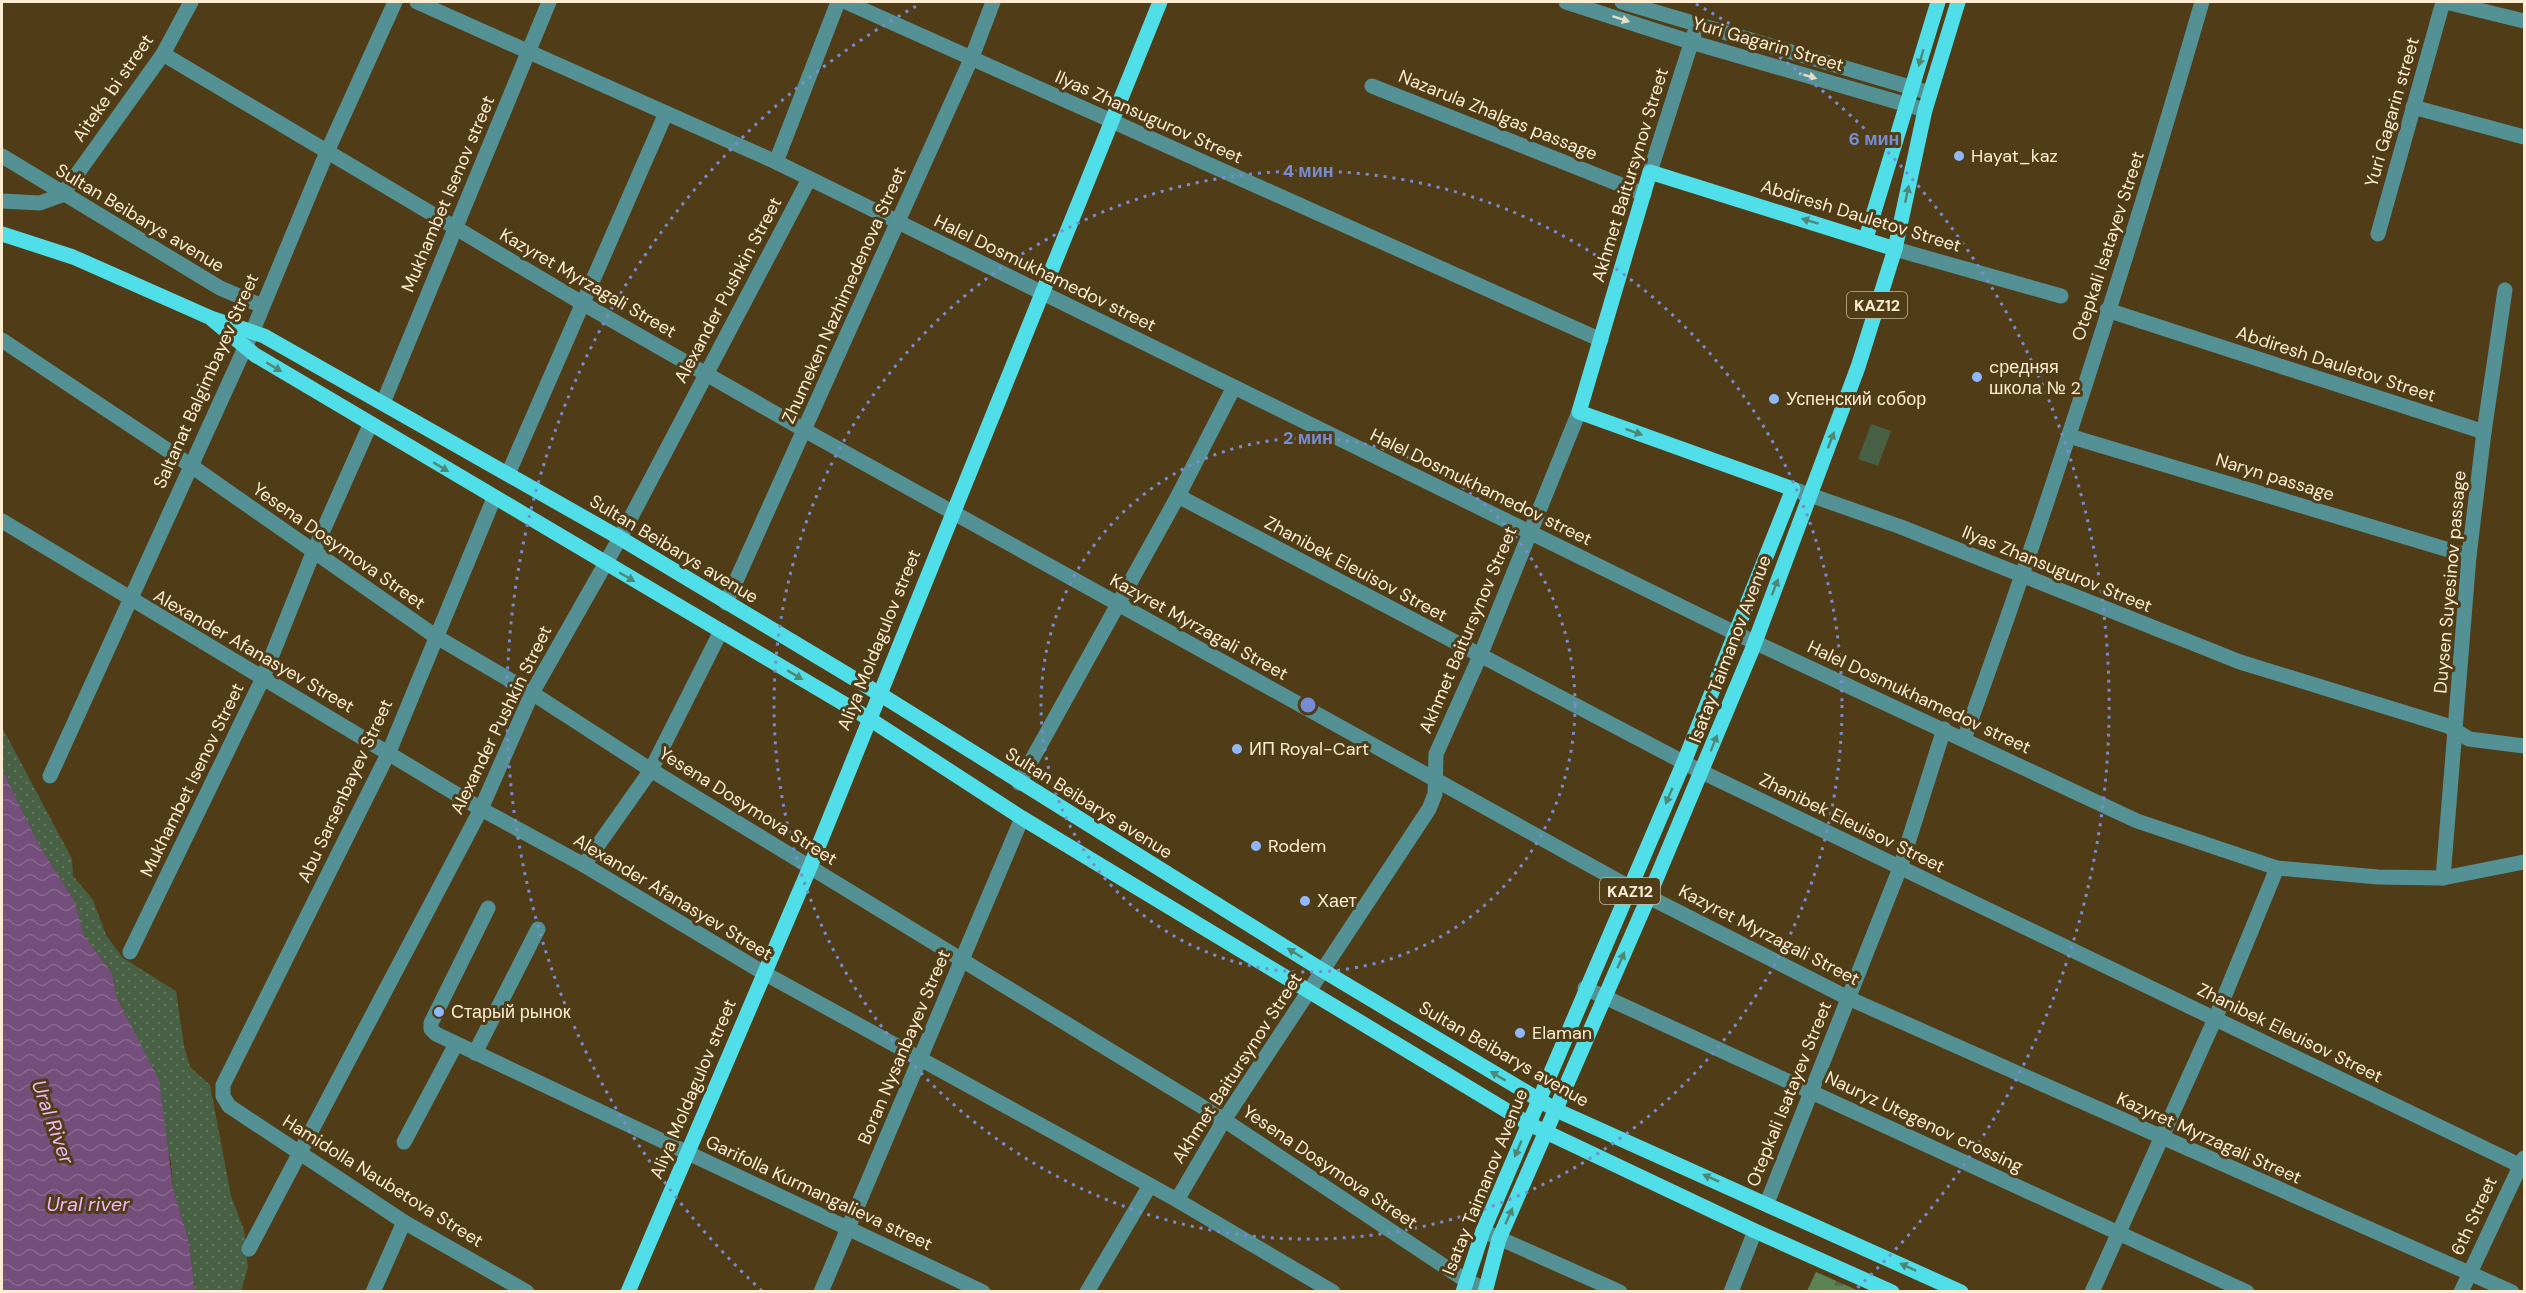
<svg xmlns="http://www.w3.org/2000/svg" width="2526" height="1293" font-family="'DM Sans',sans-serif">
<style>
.grass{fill:url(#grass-dots)}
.forest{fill:url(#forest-firs)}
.garden{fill:#486044}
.water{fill:url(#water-waves)}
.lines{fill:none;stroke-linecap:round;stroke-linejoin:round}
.minor{stroke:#539195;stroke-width:15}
.major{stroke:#50dfe8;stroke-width:15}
.oneway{fill:#e3dec8}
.oneway2{fill:#508675}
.ring{fill:none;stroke:#768dd5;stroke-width:3;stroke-dasharray:3 6}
.poi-dot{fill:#90b8fd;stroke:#503d17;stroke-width:2}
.labels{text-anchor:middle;stroke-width:6;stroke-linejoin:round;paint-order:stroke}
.shield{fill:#503d17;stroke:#c8b899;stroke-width:1.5}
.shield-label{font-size:16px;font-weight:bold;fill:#fcecd1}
.street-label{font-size:18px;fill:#fcecd1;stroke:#503d17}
.poi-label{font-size:18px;fill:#fcecd1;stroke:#503d17;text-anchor:start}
.water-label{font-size:20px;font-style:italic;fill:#f2b8fc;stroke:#503d17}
.centre{fill:#768dd5;stroke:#503d17;stroke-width:3}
.ring-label{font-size:18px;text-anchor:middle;font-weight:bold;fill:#768dd5;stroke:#503d17;stroke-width:6;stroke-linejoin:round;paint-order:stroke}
</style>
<defs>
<pattern id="grass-dots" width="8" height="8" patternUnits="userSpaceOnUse" patternTransform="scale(1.5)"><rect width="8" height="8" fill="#486044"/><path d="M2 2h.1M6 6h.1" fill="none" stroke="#63775e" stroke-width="1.8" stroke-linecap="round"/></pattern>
<pattern id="forest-firs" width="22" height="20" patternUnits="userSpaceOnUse" patternTransform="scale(1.5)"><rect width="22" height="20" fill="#5c8355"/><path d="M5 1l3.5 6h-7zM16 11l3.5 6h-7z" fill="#55684b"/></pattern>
<pattern id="water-waves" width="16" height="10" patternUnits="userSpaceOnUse" patternTransform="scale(1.5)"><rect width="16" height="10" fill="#744f7b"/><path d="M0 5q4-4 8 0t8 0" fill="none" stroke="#89688d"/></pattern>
</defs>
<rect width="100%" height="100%" fill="#503d17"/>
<!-- grass -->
<polygon class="grass" points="2,727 72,859 73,876 93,900 106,935 123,958 176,991 184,1046 190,1067 210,1085 231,1196 244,1230 248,1268 241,1291 195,1291 188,1238 173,1188 171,1162 129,1022 117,997 112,973 84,936 75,902 38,843 2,769"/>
<!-- forest -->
<polygon class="forest" points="1816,1272 1859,1291 1807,1291"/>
<!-- garden -->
<polygon class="garden" points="1871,424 1891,431 1878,466 1858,459"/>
<!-- water -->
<polygon class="water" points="2,769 38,843 75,902 84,936 112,973 117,998 159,1080 173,1188 188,1238 195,1291 2,1291"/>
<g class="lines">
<!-- minor -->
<g class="minor">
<polyline points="417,2 776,162 1735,633 2137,821 2277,868 2378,877 2443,878 2524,862"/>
<polyline points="846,2 1601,340"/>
<polyline points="1566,2 1691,42 1925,110"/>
<polyline points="1622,2 1930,93"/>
<polyline points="2446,2 2524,21"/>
<polyline points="163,54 582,303 806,431 1631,888 1848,998 2512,1292"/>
<polyline points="1372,86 1644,194"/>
<polyline points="2413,107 2524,137"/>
<polyline points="2,156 220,288 262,306"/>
<polyline points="776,162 838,2"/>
<polyline points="1650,172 1694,34"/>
<polyline points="2,201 40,203 62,195 163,54 191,2"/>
<polyline points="2378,234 2443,2"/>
<polyline points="1895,249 2061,296"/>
<polyline points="2107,310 2484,432"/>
<polyline points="2,340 190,465 435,636 532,693 651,770 1224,1120 1465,1280 1485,1289"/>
<polyline points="383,403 549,2"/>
<polyline points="2069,436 2469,556"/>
<polyline points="508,474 666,113"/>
<polyline points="1793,489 1901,527 2240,662 2448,726 2469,739 2524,746"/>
<polyline points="1178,496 1702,772 2519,1165"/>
<polyline points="494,498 389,752 223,1085 223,1096 229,1106 404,1222 527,1292"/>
<polyline points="2,521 481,809 584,865 764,973 1177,1200 1333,1292"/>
<polyline points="726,603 972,57 993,2"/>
<path d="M1964,739C2053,496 2130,250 2202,2"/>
<polyline points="50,776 253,330 327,152 395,2"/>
<polyline points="1019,783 1178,496 1234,387"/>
<polyline points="584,865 651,770 721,631"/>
<polyline points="2443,878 2469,556 2484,432 2505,290"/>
<polyline points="488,908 431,1023 431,1029 436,1034 983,1292"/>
<polyline points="130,952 262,680 313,553 370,425"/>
<polyline points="1585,988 2247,1292"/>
<polyline points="475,1053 538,929"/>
<polyline points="404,1142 456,1044"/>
<polyline points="1177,1200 1224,1120 1429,809 1435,794 1436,754 1480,656 1579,412"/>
<polyline points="1767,1203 1900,868 1944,729"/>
<polyline points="1483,1231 1620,1292"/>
<polyline points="249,1249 481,809 532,693 620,538 809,179"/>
<polyline points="373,1292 404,1222"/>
<polyline points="821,1292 1022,818"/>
<polyline points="1087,1292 1149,1187"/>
<polyline points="1731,1292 1755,1231"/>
<polyline points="2092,1292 2215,1019 2277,868"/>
<polyline points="2461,1292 2524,1158"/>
</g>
<!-- major -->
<g class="major">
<polyline points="2,234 73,257 211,318 264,336 620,538 878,693 1322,970 1556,1110 1961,1292"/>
<polyline points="1866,238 1938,2"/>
<polyline points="213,320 255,355 868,718 1022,818 1529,1124 1755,1231 1892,1292"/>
<polyline points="628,1292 810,867 1160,2"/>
<polyline points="1463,1292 1483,1231 1684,762 1793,489 1579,412 1650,172 1895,249"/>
<polyline points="1485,1292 1499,1239 1649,896 1752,650 1858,367 1895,249 1925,110 1958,2"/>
</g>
</g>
<!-- one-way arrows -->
<defs><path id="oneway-solid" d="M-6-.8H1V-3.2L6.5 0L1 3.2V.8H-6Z" transform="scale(1.5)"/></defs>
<g class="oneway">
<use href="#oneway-solid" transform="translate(1621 19) rotate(18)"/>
<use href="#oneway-solid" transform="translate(1808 76) rotate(16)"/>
</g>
<g class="oneway2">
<use href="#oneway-solid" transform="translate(1921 58) rotate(106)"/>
<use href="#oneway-solid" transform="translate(1907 194) rotate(-78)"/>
<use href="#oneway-solid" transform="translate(1810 221) rotate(-163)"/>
<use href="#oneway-solid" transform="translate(274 367) rotate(31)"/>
<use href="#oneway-solid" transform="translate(1634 432) rotate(20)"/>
<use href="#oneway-solid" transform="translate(1831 440) rotate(-69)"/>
<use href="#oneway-solid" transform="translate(441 467) rotate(31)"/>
<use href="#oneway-solid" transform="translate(627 577) rotate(30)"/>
<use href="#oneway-solid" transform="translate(1775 587) rotate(-69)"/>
<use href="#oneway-solid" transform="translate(795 675) rotate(31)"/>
<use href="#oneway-solid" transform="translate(1714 743) rotate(-68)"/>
<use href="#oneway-solid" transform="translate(1669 796) rotate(113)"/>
<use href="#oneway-solid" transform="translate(1295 953) rotate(-148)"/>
<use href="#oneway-solid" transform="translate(1621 960) rotate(-66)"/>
<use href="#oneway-solid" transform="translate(1498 1076) rotate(-149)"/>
<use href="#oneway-solid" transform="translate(1518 1149) rotate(113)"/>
<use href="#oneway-solid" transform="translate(1711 1178) rotate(-156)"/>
<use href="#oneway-solid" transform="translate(1509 1216) rotate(-66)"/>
<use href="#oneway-solid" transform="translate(1908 1267) rotate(-155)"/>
</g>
<!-- distance rings -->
<g class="ring">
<circle cx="1308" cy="705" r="267"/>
<circle cx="1308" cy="705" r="534"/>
<path d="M762 1291A801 801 0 0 1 920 4M1696 4A801 801 0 0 1 1854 1291"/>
</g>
<!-- markers -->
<g class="poi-dot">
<circle cx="1959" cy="156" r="6"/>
<circle cx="1977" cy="377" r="6"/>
<circle cx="1774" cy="399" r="6"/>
<circle cx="1237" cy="749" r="6"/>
<circle cx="1256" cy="846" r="6"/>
<circle cx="1305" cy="901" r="6"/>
<circle cx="439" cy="1012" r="6"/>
<circle cx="1520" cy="1033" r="6"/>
</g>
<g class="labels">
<!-- shield labels -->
<g class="shield">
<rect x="1847" y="292" width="60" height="26" rx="4.5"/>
<rect x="1600" y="878" width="60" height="26" rx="4.5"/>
</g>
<g class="shield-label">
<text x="1877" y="311">KAZ12</text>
<text x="1630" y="897">KAZ12</text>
</g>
<!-- street labels -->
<g class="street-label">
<text transform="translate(1768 44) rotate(16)" y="6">Yuri Gagarin Street</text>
<text transform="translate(113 88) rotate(-55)" y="6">Aiteke bi street</text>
<text transform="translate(2392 112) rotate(-74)" y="6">Yuri Gagarin street</text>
<text transform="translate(1498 115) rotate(22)" y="6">Nazarula Zhalgas passage</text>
<text transform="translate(1149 117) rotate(24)" y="6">Ilyas Zhansugurov Street</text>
<text transform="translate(1630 175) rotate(-73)" y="6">Akhmet Baitursynov Street</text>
<text transform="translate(448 194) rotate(-67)" y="6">Mukhambet Isenov street</text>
<text transform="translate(1861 216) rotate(17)" y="6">Abdiresh Dauletov Street</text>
<text transform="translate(140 218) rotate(31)" y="6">Sultan Beibarys avenue</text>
<text transform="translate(2108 246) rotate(-72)" y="6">Otepkali Isatayev Street</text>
<text transform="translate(1045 273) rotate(26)" y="6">Halel Dosmukhamedov street</text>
<text transform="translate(588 283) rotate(30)" y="6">Kazyret Myrzagali Street</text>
<text transform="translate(728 290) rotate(-62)" y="6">Alexander Pushkin Street</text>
<text transform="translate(844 295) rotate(-66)" y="6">Zhumeken Nazhimedenova Street</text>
<text transform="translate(2336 364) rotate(18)" y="6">Abdiresh Dauletov Street</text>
<text transform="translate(206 381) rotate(-66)" y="6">Saltanat Balgimbayev Street</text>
<text transform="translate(2275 477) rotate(17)" y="6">Naryn passage</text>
<text transform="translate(1481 487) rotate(26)" y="6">Halel Dosmukhamedov street</text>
<text transform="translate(339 546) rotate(35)" y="6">Yesena Dosymova Street</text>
<text transform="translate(674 549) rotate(31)" y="6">Sultan Beibarys avenue</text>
<text transform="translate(1356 569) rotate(28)" y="6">Zhanibek Eleuisov Street</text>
<text transform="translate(2057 569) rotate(22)" y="6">Ilyas Zhansugurov Street</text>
<text transform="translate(2450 582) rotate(-85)" y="6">Duysen Suyesinov passage</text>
<text transform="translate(1199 627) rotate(29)" y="6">Kazyret Myrzagali Street</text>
<text transform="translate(1468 630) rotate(-67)" y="6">Akhmet Baitursynov Street</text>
<text transform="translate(879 640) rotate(-68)" y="6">Aliya Moldagulov street</text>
<text transform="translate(1730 649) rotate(-69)" y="6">Isatay Taimanov Avenue</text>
<text transform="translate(254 651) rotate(30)" y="6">Alexander Afanasyev Street</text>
<text transform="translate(1919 697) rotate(25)" y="6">Halel Dosmukhamedov street</text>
<text transform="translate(501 720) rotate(-64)" y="6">Alexander Pushkin Street</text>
<text transform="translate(192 780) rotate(-64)" y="6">Mukhambet Isenov Street</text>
<text transform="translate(345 791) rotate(-65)" y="6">Abu Sarsenbayev Street</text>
<text transform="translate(1089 803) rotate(32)" y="6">Sultan Beibarys avenue</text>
<text transform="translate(748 806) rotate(32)" y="6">Yesena Dosymova Street</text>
<text transform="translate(1852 823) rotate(26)" y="6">Zhanibek Eleuisov Street</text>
<text transform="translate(673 897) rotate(31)" y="6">Alexander Afanasyev Street</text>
<text transform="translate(1769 935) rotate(27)" y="6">Kazyret Myrzagali Street</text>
<text transform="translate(2290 1033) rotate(26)" y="6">Zhanibek Eleuisov Street</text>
<text transform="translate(904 1047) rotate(-67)" y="6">Boran Nysanbayev Street</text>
<text transform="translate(1504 1054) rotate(30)" y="6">Sultan Beibarys avenue</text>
<text transform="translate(1237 1068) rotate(-57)" y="6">Akhmet Baitursynov Street</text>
<text transform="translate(693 1089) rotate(-67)" y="6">Aliya Moldagulov street</text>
<text transform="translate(1789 1094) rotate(-68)" y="6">Otepkali Isatayev Street</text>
<text transform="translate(1924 1122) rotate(25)" y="6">Nauryz Utegenov crossing</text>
<text transform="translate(2209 1138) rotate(24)" y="6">Kazyret Myrzagali Street</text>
<text transform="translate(1330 1167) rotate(34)" y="6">Yesena Dosymova Street</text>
<text transform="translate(383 1181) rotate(32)" y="6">Hamidolla Naubetova Street</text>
<text transform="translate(1485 1182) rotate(-68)" y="6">Isatay Taimanov Avenue</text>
<text transform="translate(819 1193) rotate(25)" y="6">Garifolla Kurmangalieva street</text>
<text transform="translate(2474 1216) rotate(-65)" y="6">6th Street</text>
</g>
<!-- poi labels -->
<g class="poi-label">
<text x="1971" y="162">Hayat_kaz</text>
<text x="1989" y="373">cредняя<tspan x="1989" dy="21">школа № 2</tspan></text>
<text x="1786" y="405">Успенский собор</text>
<text x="1249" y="755">ИП Royal-Cart</text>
<text x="1268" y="852">Rodem</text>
<text x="1317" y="907">Хает</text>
<text x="451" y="1018">Старый рынок</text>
<text x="1532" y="1039">Elaman</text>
</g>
<!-- water labels -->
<g class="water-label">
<text transform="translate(53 1122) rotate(70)" y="7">Ural River</text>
<text x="88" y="1211">Ural river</text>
</g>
</g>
<circle cx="1308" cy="705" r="9" class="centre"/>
<g class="ring-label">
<text x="1874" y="145">6 мин</text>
<text x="1308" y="177">4 мин</text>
<text x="1308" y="444">2 мин</text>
</g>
<!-- border -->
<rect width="2526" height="1293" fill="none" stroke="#fcecd1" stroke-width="6"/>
</svg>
